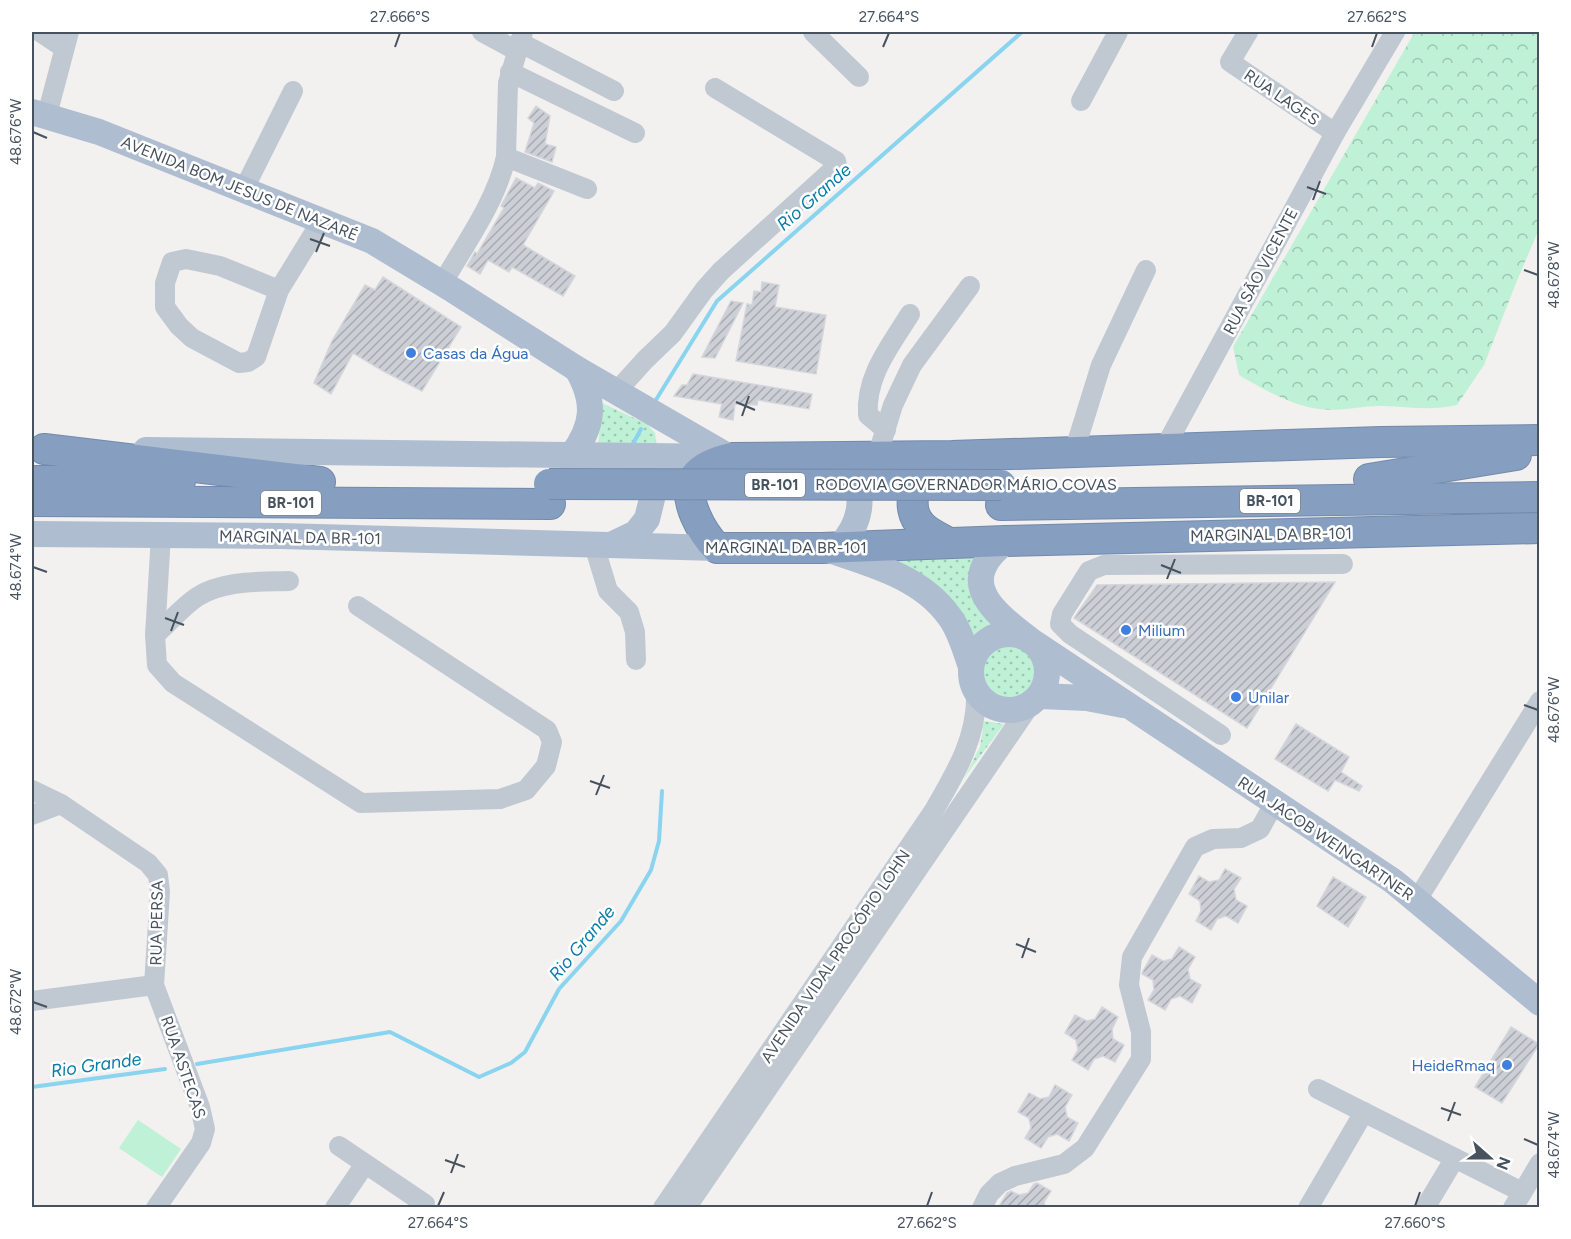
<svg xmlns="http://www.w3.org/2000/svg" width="1571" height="1239" font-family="Figtree,sans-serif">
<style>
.grass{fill:url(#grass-dots)}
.forest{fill:url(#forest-crowns)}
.park{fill:#bef1d5}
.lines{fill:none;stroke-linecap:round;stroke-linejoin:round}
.stream{stroke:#89d4ef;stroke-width:4}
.building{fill:url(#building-hatch);stroke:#d4d6dc;stroke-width:1.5}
.highway-casing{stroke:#728aac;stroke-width:32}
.minor{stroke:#c0c9d2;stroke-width:20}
.major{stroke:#afbdd0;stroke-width:26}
.highway{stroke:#869fc0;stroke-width:30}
.highway-bridge-casing{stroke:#728aac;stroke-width:32;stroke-linecap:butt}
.highway-bridge{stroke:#869fc0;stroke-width:30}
.ticks{fill:none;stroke:#47525f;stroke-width:2}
.shop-dot{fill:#3f7fe0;stroke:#fff;stroke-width:2}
.labels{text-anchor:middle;stroke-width:5;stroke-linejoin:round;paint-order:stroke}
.shield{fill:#fff;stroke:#7e868f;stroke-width:1.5}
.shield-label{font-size:15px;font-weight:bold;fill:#47525f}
.street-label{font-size:16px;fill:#47525f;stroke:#fff}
.shop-label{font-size:16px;fill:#366cbe;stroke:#fff;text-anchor:start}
.water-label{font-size:18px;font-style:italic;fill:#087da9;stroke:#fff}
.neatline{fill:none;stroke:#47525f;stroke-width:2}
.ticks-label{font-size:15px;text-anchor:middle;fill:#47525f}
</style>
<defs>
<pattern id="grass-dots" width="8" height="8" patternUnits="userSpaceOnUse" patternTransform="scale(1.5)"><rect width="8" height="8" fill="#bef1d5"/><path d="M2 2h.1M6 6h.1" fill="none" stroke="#9cc6b0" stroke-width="1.8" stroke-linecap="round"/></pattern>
<pattern id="forest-crowns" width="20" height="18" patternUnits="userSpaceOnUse" patternTransform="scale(1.5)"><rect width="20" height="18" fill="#bef1d5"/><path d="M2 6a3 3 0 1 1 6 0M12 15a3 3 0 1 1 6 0" fill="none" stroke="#9cc6b0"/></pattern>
<pattern id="building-hatch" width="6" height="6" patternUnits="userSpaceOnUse" patternTransform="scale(1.5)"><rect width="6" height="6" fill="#cccfd5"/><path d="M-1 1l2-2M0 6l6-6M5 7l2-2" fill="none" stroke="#a7abb0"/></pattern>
</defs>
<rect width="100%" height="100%" fill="#f3f0f0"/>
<!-- grass -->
<g class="grass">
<polygon points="602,403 647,424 655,433 657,448 598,448"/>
<polygon points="975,553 968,585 981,609 999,627 985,632 977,641 963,619 889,558"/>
<circle cx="1008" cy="673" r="30"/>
<polygon points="984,721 1004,724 964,778 980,747"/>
</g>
<!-- forest -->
<path class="forest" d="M1418,32L1445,33L1539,32V229L1516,283L1484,365L1457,405C1432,411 1409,407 1384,406C1363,405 1340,412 1319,409C1290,405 1263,389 1239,375L1233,347L1413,35Z"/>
<!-- park -->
<polygon class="park" points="138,1120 181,1149 162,1177 119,1148"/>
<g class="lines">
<!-- stream -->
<g class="stream">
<polyline points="654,403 717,301 1022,32"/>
<polyline points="633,444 641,429"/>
<polyline points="197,1064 390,1032 479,1077 511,1063 525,1052 559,989 621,921 651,870 659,841 662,791"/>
<polyline points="32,1087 165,1069"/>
</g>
</g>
<!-- building -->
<g class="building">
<polygon points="536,106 550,116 545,144 556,147 552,162 525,152 534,123 528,118"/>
<polygon points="516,178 535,188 538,183 554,191 523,245 575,276 563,296 512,267 509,272 488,260 480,274 467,266 475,252 477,254 504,208 501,206"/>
<polygon points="383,277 461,327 422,391 383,371 353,353 331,394 314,383 332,341 365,285 375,290"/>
<polygon points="762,282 779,285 775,307 826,315 816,374 736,361 747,304 752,305 754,291 761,292"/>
<polygon points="731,301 743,303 715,358 702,357"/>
<polygon points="693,374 812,394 809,409 758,400 757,405 735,404 733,420 719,417 722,404 674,396 682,385 687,385"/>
<polygon points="1335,582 1247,728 1074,618 1097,585"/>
<polygon points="1296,724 1349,757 1341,772 1362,786 1359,791 1335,780 1328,791 1275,759"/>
<polygon points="1225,869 1241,878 1234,889 1236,900 1247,906 1238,923 1226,916 1217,919 1211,930 1196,921 1201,911 1200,901 1189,894 1199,876 1209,882 1219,880"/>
<polygon points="1333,877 1366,897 1348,927 1317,906"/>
<polygon points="1179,947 1195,957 1188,969 1190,979 1201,985 1192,1003 1180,996 1171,999 1165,1010 1148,1000 1154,990 1153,980 1142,974 1143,971 1152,955 1163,961 1172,959"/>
<polygon points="1102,1007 1118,1017 1112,1029 1113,1039 1124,1045 1115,1062 1103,1056 1094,1059 1088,1070 1072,1060 1078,1050 1076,1040 1065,1033 1075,1015 1087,1021 1095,1019"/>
<polygon points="1511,1027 1539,1044 1502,1103 1475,1087"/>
<polygon points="1055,1085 1072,1095 1065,1107 1067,1117 1078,1123 1069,1141 1057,1134 1048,1137 1041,1148 1025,1138 1031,1128 1029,1118 1018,1112 1029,1093 1040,1099 1049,1097"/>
<polygon points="1037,1183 1051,1191 1044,1202 1045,1208 998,1208 1007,1193 1011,1191 1019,1195 1028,1193 1034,1184"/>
</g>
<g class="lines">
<!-- highway casing -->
<g class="highway-casing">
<g id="highway">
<path d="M1540,440L1381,442L952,456L731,458C719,461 702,466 694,478C681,498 703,534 717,548H822L1005,541L1540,528"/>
<polyline points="44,449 320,482"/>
<path d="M931,466C914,479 905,508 921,525C928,533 940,538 949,543"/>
<polyline points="1369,479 1516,455"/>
<polyline points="32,481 180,481"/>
<polyline points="32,501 550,504"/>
<polyline points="1001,505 1540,497"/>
</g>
</g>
<!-- minor -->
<g class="minor">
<polyline points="40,32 64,48"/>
<polyline points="482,32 517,51"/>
<polyline points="813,32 859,77"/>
<polyline points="1248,32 1230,62 1335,133"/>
<polyline points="519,42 614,91"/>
<polyline points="510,72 635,133"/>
<polyline points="1081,101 1118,32"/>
<polyline points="47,115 69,32"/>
<polyline points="506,157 587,189"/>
<polyline points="244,189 293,91"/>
<path d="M442,284C465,244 496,202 506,157L508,83L523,32"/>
<polyline points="279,290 220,266 186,259 172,262 165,283 165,307 179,326 192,338 239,363 248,362 256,357 279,290 322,220"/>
<polyline points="616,392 645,360 673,333 704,290 721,271 837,166 836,161 715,88"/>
<path d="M886,430L868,415C865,376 891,345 910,314"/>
<polyline points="1164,449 1335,133 1395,32"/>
<polyline points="1074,452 1101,365 1146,270"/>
<polyline points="877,457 893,405 912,365 970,286"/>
<polyline points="161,535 155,635 157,665 173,683 361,803 500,799 526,790 546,766 552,742 547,730 358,606"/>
<polyline points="594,545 608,591 629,612 635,632 636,660"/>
<path d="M155,635C169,623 182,607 197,597C223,580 260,582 289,581"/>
<polyline points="1221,735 1070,634 1060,624 1062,614 1089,571 1104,565 1343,564"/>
<polyline points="32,790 61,804 148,863 158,875 160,892 154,985 200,1107 205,1129 201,1143 156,1208"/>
<polyline points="32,815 61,804"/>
<polyline points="1417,900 1540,701"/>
<polyline points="32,1001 154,985"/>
<polyline points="1318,1089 1522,1192"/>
<polyline points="339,1146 425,1204"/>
<polyline points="335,1208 365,1164"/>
<path d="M663,1208L933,812C955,774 978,737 976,692"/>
<polyline points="686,1208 1030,705"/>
<polyline points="982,1208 989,1194 1000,1183 1015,1176 1064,1164 1085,1148 1141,1059 1141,1032 1129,985 1132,957 1195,847 1213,839 1241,838 1260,829 1275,802"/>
<polyline points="1308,1208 1364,1112"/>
<polyline points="1425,1208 1455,1158"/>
<polyline points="1513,1208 1540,1163"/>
</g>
<!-- major -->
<g class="major">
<polyline points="32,112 99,132 372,241 453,290 577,369 731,458"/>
<polyline points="146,450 727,457"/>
<path d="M572,455C594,425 596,402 577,369"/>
<polyline points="32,534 281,536 717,548"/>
<path d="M1005,541C1000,547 993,552 989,558C963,593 1006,621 1030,640L1393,881L1540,1003"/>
<polyline points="611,545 636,533 647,519 652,499 649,482 637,469"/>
<path d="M839,547C860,525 868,495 848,469"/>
<path d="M832,551C874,565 922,578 949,616C960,630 965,650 971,667"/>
<circle cx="1009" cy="672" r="38"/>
<polyline points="1040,696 1087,698 1123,705"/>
</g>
<!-- highway -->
<use href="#highway" class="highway"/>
<!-- highway-bridge casing -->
<g class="highway-bridge-casing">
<polyline id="highway-bridge" points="549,484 1001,485"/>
</g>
<!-- highway-bridge -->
<use href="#highway-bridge" class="highway-bridge"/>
</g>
<!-- ticks -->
<path class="ticks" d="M395,47L400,33M883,47L889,33M1372,47L1377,33M33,132L47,138M1307,187L1326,194M1313,200L1320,181M310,239L330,246M316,252L324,233M1524,270L1538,275M736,402L755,410M742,416L749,396M1161,565L1181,573M33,567L47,572M1167,579L1175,559M165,618L184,625M171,631L178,612M1524,705L1538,710M590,781L610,788M596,795L604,775M1016,944L1036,952M1022,958L1029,938M33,1002L47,1007M1441,1108L1461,1115M1448,1121L1455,1102M1524,1139L1538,1145M445,1160L465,1167M451,1173L458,1154M438,1206L444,1192M927,1206L932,1192M1415,1206L1420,1192"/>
<!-- markers -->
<g class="shop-dot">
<circle cx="411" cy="353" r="6"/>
<circle cx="1126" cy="630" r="6"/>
<circle cx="1236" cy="697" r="6"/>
<circle cx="1507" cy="1065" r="6"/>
</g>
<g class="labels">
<!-- shield labels -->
<g class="shield">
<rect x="745" y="473" width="60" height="24" rx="4.5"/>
<rect x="1240" y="489" width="60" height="24" rx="4.5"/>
<rect x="261" y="491" width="60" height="24" rx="4.5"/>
</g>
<g class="shield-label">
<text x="775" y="490">BR-101</text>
<text x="1270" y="506">BR-101</text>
<text x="291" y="508">BR-101</text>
</g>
<!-- street labels -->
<g class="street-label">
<text transform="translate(1282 97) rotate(34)" y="6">RUA LAGES</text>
<text transform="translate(240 188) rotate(22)" y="6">AVENIDA BOM JESUS DE NAZARÉ</text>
<text transform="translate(1260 271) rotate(-62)" y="6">RUA SÃO VICENTE</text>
<text x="966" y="490">RODOVIA GOVERNADOR MÁRIO COVAS</text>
<text transform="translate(1271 534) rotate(-1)" y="6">MARGINAL DA BR-101</text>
<text transform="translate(300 537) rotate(1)" y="6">MARGINAL DA BR-101</text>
<text x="786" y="553">MARGINAL DA BR-101</text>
<text transform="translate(1326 838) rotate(34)" y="6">RUA JACOB WEINGARTNER</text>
<text transform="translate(156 923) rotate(-89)" y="6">RUA PERSA</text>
<text transform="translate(835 956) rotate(-56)" y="6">AVENIDA VIDAL PROCÓPIO LOHN</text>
<text transform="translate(184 1067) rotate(71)" y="6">RUA ASTECAS</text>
</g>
<!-- shop labels -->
<g class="shop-label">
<text x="423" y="359">Casas da Água</text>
<text x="1138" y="636">Milium</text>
<text x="1248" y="703">Unilar</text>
<text x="1495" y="1071" text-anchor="end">HeideRmaq</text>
</g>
<!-- water labels -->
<g class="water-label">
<text transform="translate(814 197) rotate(-41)" y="6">Rio Grande</text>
<text transform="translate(582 943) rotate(-50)" y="6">Rio Grande</text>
<text transform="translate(96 1065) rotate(-8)" y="6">Rio Grande</text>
</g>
</g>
<!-- border -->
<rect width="1571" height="1239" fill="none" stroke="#ffffff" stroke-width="66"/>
<!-- north arrow -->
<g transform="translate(1490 1158) rotate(111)" stroke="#ffffff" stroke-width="4.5" paint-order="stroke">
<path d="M0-4.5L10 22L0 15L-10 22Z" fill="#47525f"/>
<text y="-9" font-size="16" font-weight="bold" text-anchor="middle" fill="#47525f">N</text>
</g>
<rect x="33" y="33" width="1505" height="1173" class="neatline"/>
<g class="ticks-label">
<text x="400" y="22">27.666°S</text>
<text x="889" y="22">27.664°S</text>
<text x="1377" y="22">27.662°S</text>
<text transform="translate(16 132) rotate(-90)" y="5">48.676°W</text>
<text transform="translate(1554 275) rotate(-90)" y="5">48.678°W</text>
<text transform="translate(16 567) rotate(-90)" y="5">48.674°W</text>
<text transform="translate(1554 710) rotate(-90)" y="5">48.676°W</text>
<text transform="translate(16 1002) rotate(-90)" y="5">48.672°W</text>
<text transform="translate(1554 1145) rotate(-90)" y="5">48.674°W</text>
<text x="438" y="1228">27.664°S</text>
<text x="927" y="1228">27.662°S</text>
<text x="1415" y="1228">27.660°S</text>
</g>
</svg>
